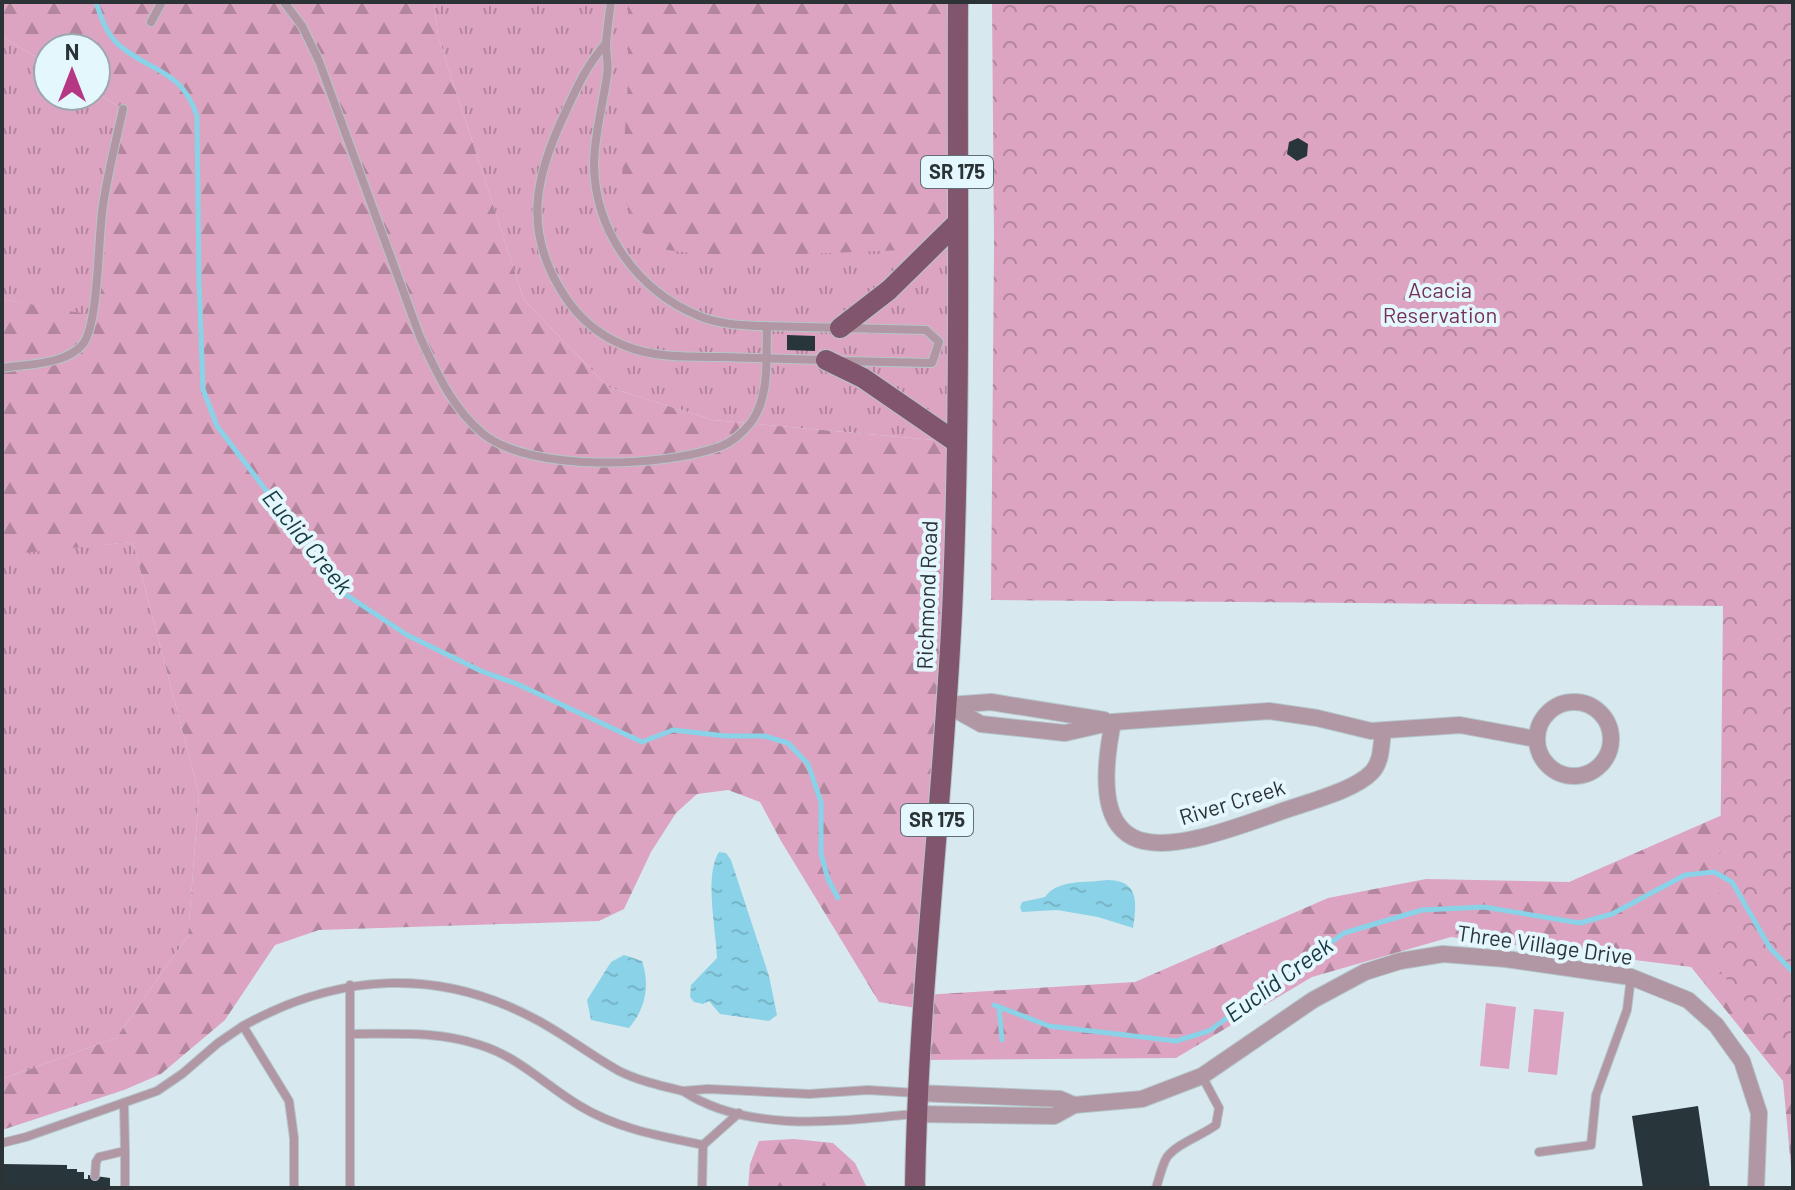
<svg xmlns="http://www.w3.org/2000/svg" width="1795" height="1190" font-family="Barlow,sans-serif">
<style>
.grass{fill:url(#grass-tufts)}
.forest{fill:url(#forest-firs)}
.park{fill:url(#park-crowns)}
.garden{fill:#dca4c0}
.water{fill:url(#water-ripples)}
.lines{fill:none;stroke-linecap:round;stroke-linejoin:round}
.stream{stroke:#8ad2e7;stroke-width:5}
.building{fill:#28363b}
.lane-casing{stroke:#b5c5ca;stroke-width:10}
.street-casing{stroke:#b5c5ca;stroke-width:18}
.primary-casing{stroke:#b5c5ca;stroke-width:22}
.lane{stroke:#b097a3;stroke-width:8}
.street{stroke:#b097a3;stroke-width:16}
.primary{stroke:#81556c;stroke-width:20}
.labels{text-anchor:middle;stroke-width:8;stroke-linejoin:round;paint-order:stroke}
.shield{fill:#e4f7fd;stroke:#636e72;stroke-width:2}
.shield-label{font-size:20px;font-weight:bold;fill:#2c3336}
.park-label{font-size:22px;fill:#753158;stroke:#e4f7fd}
.street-label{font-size:22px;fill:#2c3336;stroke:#e4f7fd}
.water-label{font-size:24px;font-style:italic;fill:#173943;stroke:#e4f7fd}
</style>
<defs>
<pattern id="grass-tufts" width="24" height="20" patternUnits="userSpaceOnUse" patternTransform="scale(2)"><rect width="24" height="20" fill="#dca4c0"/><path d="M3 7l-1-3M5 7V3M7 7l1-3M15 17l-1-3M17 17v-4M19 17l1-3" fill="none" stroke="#b3869d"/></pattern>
<pattern id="forest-firs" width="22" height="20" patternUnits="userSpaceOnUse" patternTransform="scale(2)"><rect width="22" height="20" fill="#dca4c0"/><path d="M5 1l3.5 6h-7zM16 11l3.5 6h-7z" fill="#b3869d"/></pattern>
<pattern id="park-crowns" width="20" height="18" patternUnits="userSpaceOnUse" patternTransform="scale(2)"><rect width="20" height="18" fill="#dca4c0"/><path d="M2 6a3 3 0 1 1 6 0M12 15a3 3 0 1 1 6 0" fill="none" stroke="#b3869d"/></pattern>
<pattern id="water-ripples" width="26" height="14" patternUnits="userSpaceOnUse" patternTransform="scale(2)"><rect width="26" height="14" fill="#8ad2e7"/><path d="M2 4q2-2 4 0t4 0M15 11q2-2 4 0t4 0" fill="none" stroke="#77b5c7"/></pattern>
</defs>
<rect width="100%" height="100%" fill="#d7e9ef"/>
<!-- grass -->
<g class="grass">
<polygon points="434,2 628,2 628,83 930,248 957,248 956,442 713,420 608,387 524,300 438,36"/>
<polygon points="2,37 48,64 48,96 96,96 96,93 123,109 92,316 2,299"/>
<polygon points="133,542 199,794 188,936 116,1038 2,1079 2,554"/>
</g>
<!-- forest -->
<g class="forest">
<polygon points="2,2 434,2 438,36 524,300 608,387 713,420 956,442 923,995 1135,982 1328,898 1426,879 1569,882 1720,816 1793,790 1793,1188 1783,1081 1691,967 1451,937 1312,977 1176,1058 918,1060 922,1009 879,1002 781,841 760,802 728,790 697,794 676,813 651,852 624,909 599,921 319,930 275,945 225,1020 161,1074 124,1090 2,1130 2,1079 116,1038 188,936 199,794 133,542 2,555 2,299 92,315 97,254 123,109 96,93 96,48 48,48 48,64 2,37"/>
<polygon points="628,2 958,2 957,248 722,257 667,250 639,230 621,191 628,83"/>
<polygon points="794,1139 833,1143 855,1163 867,1188 748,1188 750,1164 759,1141"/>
</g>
<!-- park -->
<polygon class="park" points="992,2 1793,2 1793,1059 1719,970 1723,606 991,600 994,244"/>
<!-- garden -->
<g class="garden">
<polygon points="1486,1003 1516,1007 1509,1069 1480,1066"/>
<polygon points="1534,1009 1564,1012 1557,1075 1528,1072"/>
</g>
<!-- water -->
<g class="water">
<path d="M719,852L726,853L731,860L769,976L777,1015L769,1021L720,1014L709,1001L703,1004L694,1002L690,997L691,985L717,958C716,929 704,876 719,852Z"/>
<path d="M1107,880C1139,880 1137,902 1133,928L1098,917L1057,910L1022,912L1020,907L1022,902L1045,897C1057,879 1087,883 1107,880Z"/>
<path d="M624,955L642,961C650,985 646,1008 629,1028L591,1020L587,1000L611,962Z"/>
</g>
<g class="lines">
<!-- stream -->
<g class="stream">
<path d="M96,2C101,18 107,35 120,46C153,73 182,70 197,116L199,280L203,389L217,426L345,594L407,635L481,671L517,684L642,742L673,730L726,736H764L788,743L808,764L821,802V854L828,879L838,898"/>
<polyline points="994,1005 1049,1026 1176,1041 1209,1031 1344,933 1422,910 1484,907 1580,923 1612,914 1685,875 1714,872 1732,882 1770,948 1793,972"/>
<polyline points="999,1007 1002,1040"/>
</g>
</g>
<!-- building -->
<g class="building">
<polygon points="1298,138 1308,144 1307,156 1297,161 1287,154 1289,142"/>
<polygon points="787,335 815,336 815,351 787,350"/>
<polygon points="1698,1106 1710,1188 1643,1188 1632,1116"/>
<polygon points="2,1164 67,1165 67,1169 77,1169 77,1172 84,1172 84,1179 88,1179 88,1175 110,1178 110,1188 2,1188"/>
</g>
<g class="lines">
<!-- lane casing -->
<g class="lane-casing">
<g id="lane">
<path d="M284,2L302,26L319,61L420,337C436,371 452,408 482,433C530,473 662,467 719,447C731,443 744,432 752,421C770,395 766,357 767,327"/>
<path d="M611,2C609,16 607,30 606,44C606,55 609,65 607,75C603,105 594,135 594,165C595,232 638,291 699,316C718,324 739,325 759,326L926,330L939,342L932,363L841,361"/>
<polyline points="151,22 162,2"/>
<path d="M606,43C586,67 579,83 566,111C535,175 522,231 564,295C578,317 599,335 623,345C653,358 688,357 720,357C754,358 789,359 823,360"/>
<path d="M2,368C27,364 66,365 83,344C99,323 98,235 103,205C108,172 116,141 123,109"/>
<path d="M243,1026C338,973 438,967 535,1019C564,1034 590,1055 619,1071C639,1081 662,1086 683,1091"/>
<path d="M352,1034C396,1034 438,1031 480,1045C519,1057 546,1086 580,1106C618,1129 660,1136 703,1145L702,1188"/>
<path d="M914,1114C841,1121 748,1134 683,1091L708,1089L809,1094L868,1090L916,1093"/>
<polyline points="2,1143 26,1137 157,1091 182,1074 218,1043 243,1026 289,1101 294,1138 294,1188"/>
<polyline points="703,1145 739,1113"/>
<polyline points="125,1151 125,1188"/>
<polyline points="1539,1152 1591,1145 1596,1095 1627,1010 1631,977"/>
<polyline points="95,1176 96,1162 99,1157 125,1151 124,1104"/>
<polyline points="350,1188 350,985"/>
<path d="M1156,1188C1159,1179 1162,1165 1167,1157C1178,1143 1201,1136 1216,1125L1219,1108L1202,1076"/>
</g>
</g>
<!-- street casing -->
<g class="street-casing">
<g id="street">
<circle cx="1574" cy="739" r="37"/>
<polyline points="947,705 981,724 1065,733 1113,722 1269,711 1317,718 1371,731 1460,725 1536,739"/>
<polyline points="949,705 991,702 1104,720"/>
<path d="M1113,722C1081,880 1171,851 1277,813C1303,803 1353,792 1372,772C1382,761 1381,745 1383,731"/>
<polyline points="916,1093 1060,1099 1074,1105"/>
<polyline points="915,1114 1054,1116 1074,1105 1142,1099 1202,1076 1313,1000 1365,972 1400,961 1443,954 1506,959 1631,977 1688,1000 1716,1025 1742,1061 1759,1113 1756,1188"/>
</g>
</g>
<!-- primary casing -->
<g class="primary-casing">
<g id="primary">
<polyline points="840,328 889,290 957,223"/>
<polyline points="826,360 863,378 956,442"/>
<path d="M915,1188C918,988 945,790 953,590C961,394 957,198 958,2"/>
</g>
</g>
<!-- lane -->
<use href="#lane" class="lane"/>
<!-- street -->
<use href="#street" class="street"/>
<!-- primary -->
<use href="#primary" class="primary"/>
</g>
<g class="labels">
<!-- shield labels -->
<g class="shield">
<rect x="921" y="156" width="72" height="32" rx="6"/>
<rect x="901" y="804" width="72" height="32" rx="6"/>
</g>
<g class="shield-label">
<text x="957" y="179">SR 175</text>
<text x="937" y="827">SR 175</text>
</g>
<!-- park labels -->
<g class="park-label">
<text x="1440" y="298">Acacia<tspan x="1440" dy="25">Reservation</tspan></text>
</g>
<!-- street labels -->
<g class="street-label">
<text transform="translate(927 595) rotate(-88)" y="8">Richmond Road</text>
<text transform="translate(1232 802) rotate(-17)" y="8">River Creek</text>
<text transform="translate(1545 945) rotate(8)" y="8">Three Village Drive</text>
</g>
<!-- water labels -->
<g class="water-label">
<text transform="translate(307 542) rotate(51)" y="8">Euclid Creek</text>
<text transform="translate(1279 980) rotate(-36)" y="8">Euclid Creek</text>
</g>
</g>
<!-- border -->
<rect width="1795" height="1190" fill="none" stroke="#2c3336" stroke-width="8"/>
<!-- north arrow -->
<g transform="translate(72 72)"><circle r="38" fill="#e4f7fd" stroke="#9aa9ad" stroke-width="2"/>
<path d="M0-6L14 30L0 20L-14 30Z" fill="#b63784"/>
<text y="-12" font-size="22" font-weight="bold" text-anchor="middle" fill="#2c3336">N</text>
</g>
</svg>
